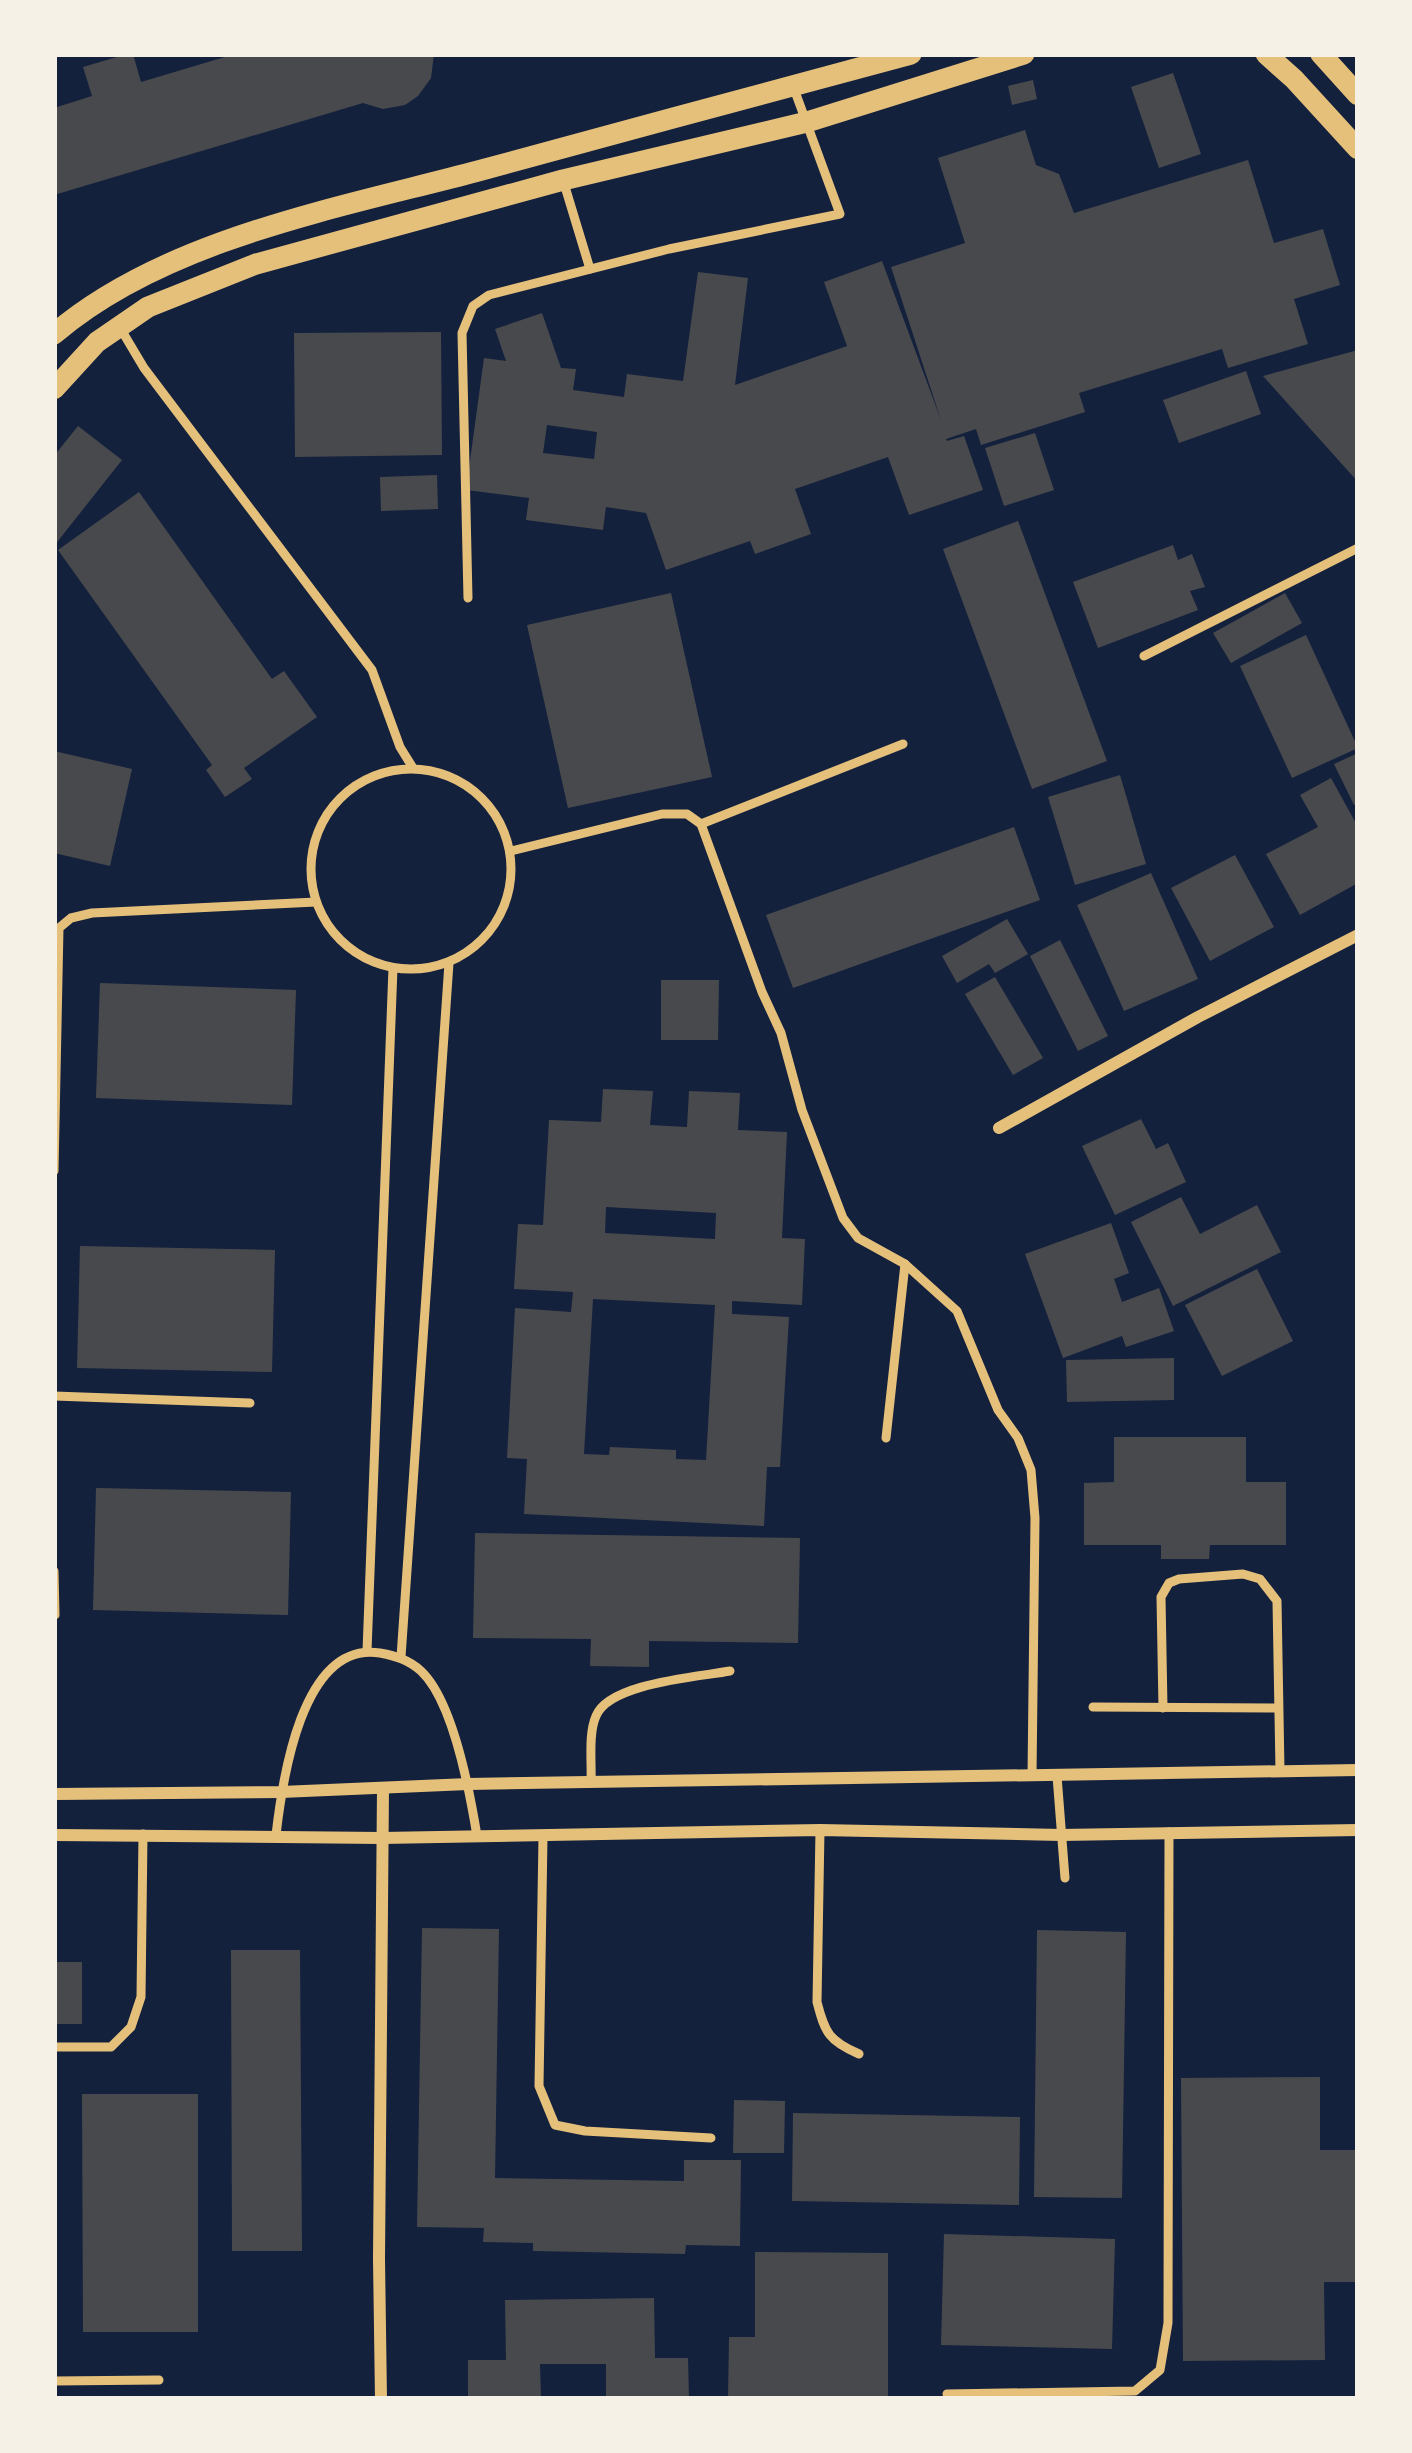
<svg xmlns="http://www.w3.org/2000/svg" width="1412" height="2453" font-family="Rubik,sans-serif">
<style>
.building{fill:#48494c;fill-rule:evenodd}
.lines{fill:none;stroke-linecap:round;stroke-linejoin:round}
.service{stroke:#e5c07b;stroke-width:9}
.minor{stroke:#e5c07b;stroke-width:12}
.tertiary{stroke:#e5c07b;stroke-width:21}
</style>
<rect width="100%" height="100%" fill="#14213d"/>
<!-- building -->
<g class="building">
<polygon points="127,54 133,54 141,82 235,54 434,54 431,78 418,96 405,105 383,109 363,103 54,195 54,108 92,96 83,67"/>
<polygon points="1173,73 1201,154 1159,168 1131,87"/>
<polygon points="1033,80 1037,99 1012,105 1008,86"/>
<path d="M1025,130L1036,165L1059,174L1074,213L1248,160L1274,243L1323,229L1340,285L1294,299L1308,344L1228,368L1222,349L1079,393L1085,412L981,445L976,429L946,439L947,441L964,436L983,490L909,515L888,457L795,489L811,534L755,554L750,541L666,570L646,513L606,507L603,530L526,520L529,498L466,490L484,358L506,361L495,329L542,313L561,368L576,369L573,390L624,397L627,374L683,381L698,272L748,278L735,385L847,346L824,282L882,261L941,420L891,267L965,243L938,158ZM547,425L597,432L594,459L543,453Z"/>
<polygon points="441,332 442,455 295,457 294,333"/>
<polygon points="1358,350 1358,482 1263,376"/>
<polygon points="1246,371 1261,414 1179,443 1163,400"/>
<polygon points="78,426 122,460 54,546 54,456"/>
<polygon points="1035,433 1054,490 1004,506 985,448"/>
<polygon points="437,475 438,509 381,511 380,477"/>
<polygon points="139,492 272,679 284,671 317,717 244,768 252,779 225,797 206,770 212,765 58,550"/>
<polygon points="1018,521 1107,761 1032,789 943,549"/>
<polygon points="1173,545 1178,560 1192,554 1205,587 1190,591 1198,610 1098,648 1073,582"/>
<polygon points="671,593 712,777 568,808 527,625"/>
<polygon points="1285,593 1302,623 1231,663 1213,633"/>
<polygon points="1306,635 1358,748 1292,778 1240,666"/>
<polygon points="54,751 132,769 110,866 54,853"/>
<polygon points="1358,753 1358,803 1354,805 1334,764"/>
<polygon points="1120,775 1146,864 1075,885 1048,797"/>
<polygon points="1331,778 1358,827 1358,883 1300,915 1266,854 1318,827 1300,795"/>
<polygon points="1014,827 1040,900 793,988 766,915"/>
<polygon points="1235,855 1274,927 1210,961 1171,888"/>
<polygon points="1151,873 1198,979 1124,1011 1077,905"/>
<polygon points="1007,919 1028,954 995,973 989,964 957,983 942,956"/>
<polygon points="1060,940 1108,1036 1078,1051 1030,956"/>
<polygon points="995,977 1043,1058 1013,1075 965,994"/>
<polygon points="661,980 719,980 718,1040 661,1040"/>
<polygon points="100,983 296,990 292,1105 96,1098"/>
<path d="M603,1089L653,1091L650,1125L687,1127L689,1091L740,1093L738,1130L787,1132L782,1238L805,1239L802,1305L732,1301V1314L789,1317L780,1467H767L764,1526L524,1514L527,1459L507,1458L515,1308L571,1312L573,1292L514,1289L518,1224L543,1225L549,1120L601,1122ZM606,1207L716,1213L715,1239L605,1233ZM593,1299L715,1305L706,1460L676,1459V1450L610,1447L609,1455L584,1454Z"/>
<polygon points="1141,1119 1156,1149 1168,1143 1186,1182 1115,1215 1082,1146"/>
<polygon points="1181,1197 1200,1234 1257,1205 1281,1252 1173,1306 1131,1222"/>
<polygon points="1111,1223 1129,1273 1114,1279 1122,1302 1159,1288 1174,1331 1126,1347 1122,1336 1063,1358 1025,1254"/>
<polygon points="80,1246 275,1250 272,1372 77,1368"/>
<polygon points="1257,1269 1293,1341 1222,1376 1185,1305"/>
<polygon points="1174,1358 1174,1400 1067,1402 1066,1360"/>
<polygon points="1114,1437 1246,1437 1246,1482 1286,1482 1286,1545 1210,1545 1209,1559 1161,1559 1161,1545 1084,1545 1084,1483 1114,1482"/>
<polygon points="96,1488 291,1492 288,1615 93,1610"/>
<polygon points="475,1533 800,1538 798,1643 649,1641 649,1667 590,1666 591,1639 473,1638"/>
<polygon points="422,1928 499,1929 495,2178 684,2181 684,2160 741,2160 740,2246 686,2245 685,2254 533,2251 533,2243 483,2242 484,2228 417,2227"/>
<polygon points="1037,1930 1126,1932 1122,2198 1034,2197"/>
<polygon points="231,1950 300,1950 302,2251 232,2251"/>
<rect x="54" y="1962" width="28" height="62"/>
<polygon points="1320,2077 1320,2150 1358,2150 1358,2282 1324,2282 1325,2360 1183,2361 1181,2078"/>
<polygon points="82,2094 198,2094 198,2332 83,2332"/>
<polygon points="734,2100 785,2101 784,2153 733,2153"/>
<polygon points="793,2113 1020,2117 1019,2205 792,2201"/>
<polygon points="944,2234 1115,2239 1112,2349 941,2345"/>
<polygon points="755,2252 888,2253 888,2399 728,2399 729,2337 755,2337"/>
<polygon points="654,2298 655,2358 688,2358 689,2399 606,2399 606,2364 540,2364 541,2399 468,2399 468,2360 506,2360 505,2300"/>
</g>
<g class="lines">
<!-- service -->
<g class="service">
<polyline points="563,180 590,269"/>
<polyline points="119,326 144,368 372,670 400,747 413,768"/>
<polyline points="468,598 462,333 473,306 489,295 669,249 840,214 793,86"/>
<polyline points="1144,656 1358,548"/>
<circle cx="411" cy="869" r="100"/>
<polyline points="701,824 903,744"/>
<polyline points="511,851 662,814 687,814 701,824 762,992 781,1033 802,1110 843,1218 858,1238 905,1264 957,1311 998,1410 1018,1438 1031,1470 1035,1518 1032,1776"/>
<polyline points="54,1171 59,928 71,918 92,913 316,902"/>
<polyline points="54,1396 250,1403"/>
<polyline points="886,1438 905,1264"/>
<polyline points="54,1571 55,1615"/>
<polyline points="367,1651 393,968"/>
<polyline points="401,1657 449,963"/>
<polyline points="1093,1707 1278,1708"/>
<polyline points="1163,1708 1161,1597 1169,1583 1179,1579 1243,1574 1260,1579 1277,1601 1280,1771"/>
<polyline points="1057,1776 1065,1878"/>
<path d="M591,1783C592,1763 588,1734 596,1716C609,1683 698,1677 730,1671"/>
<path d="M820,1830L817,2002C825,2033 829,2041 859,2054"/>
<path d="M276,1835C282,1783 301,1640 380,1653C396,1656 409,1660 421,1671C453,1701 470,1793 477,1836"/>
<polyline points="543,1836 539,2086 555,2125 585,2131 711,2138"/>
<polyline points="54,2047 111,2047 131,2027 141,1997 143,1834"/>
<polyline points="54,2381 159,2380"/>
<polyline points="947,2394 1135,2391 1160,2370 1168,2323 1169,1832"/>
</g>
<!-- minor -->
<g class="minor">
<polyline points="999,1128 1198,1017 1358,935"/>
<polyline points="54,1794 281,1792 468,1784 1358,1770"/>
<polyline points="54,1835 382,1838 820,1830 1061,1835 1358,1830"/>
<polyline points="381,2399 379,2259 383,1788"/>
</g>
<!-- tertiary -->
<g class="tertiary">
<polyline points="1266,54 1294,79 1358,149"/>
<polyline points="1321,54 1358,95"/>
<path d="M54,334C165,239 339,208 478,171C622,132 767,92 911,54"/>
<polyline points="54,389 97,342 148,307 256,264 563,180 807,122 1024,54"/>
</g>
</g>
<!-- border -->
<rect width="1412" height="2453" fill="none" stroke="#f6f1e7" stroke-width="114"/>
</svg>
